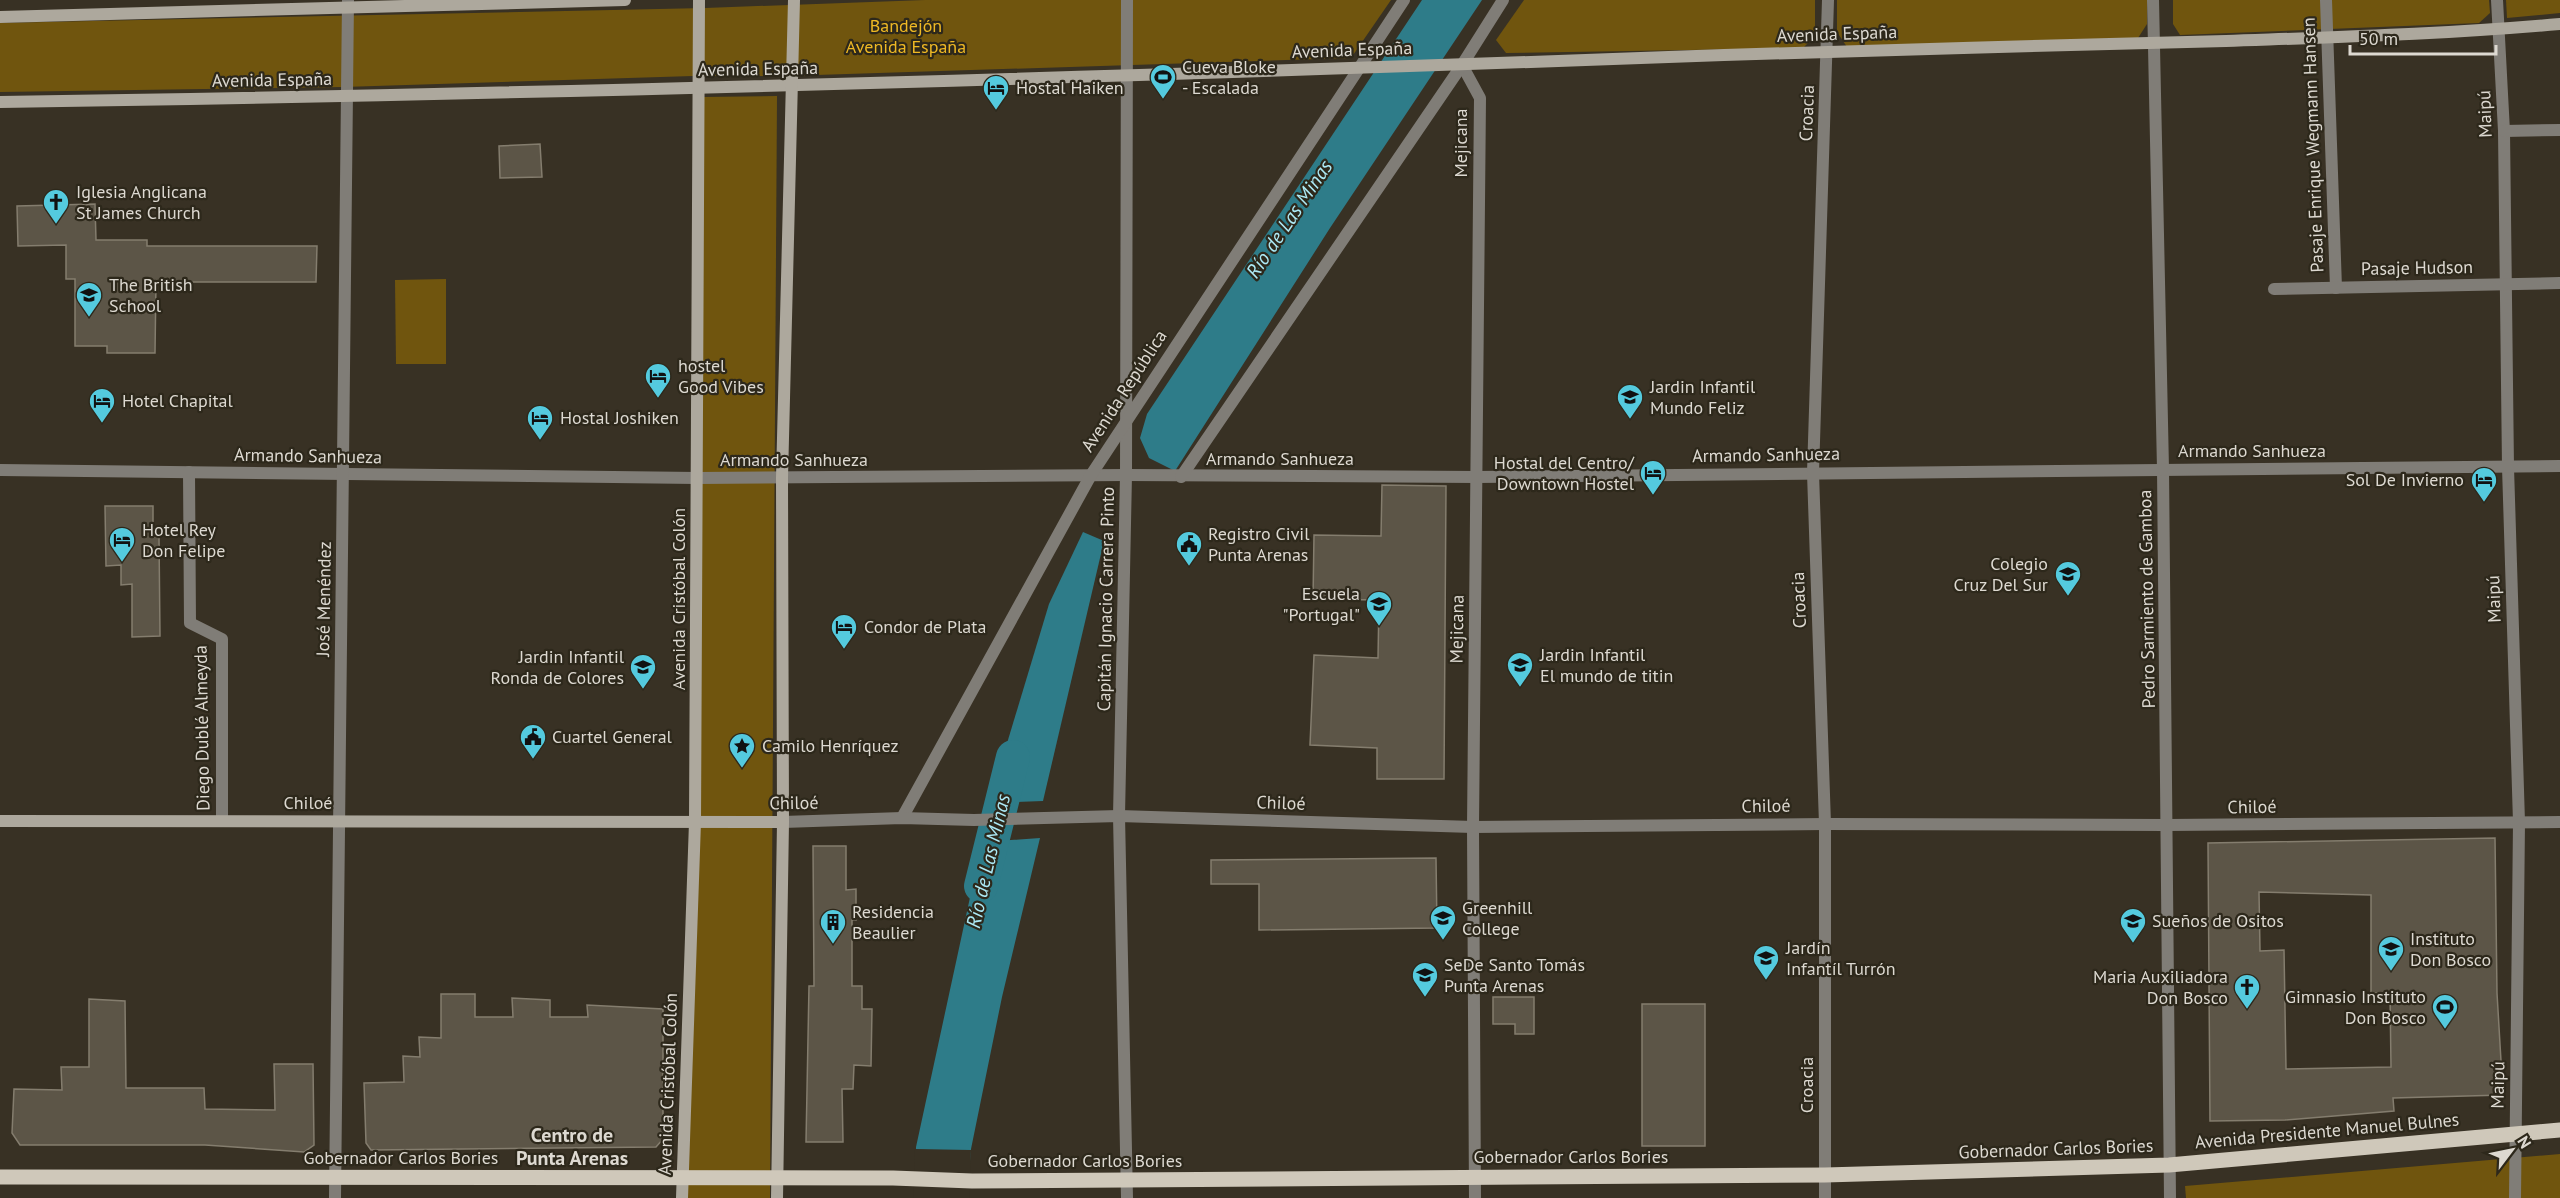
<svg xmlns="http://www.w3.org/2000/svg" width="2560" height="1198" font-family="'PT Sans',sans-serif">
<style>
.green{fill:#70550e}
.water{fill:#2e7c89}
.pier{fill:#383124}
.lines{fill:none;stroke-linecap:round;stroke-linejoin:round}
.river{stroke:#2e7c89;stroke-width:34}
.building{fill:#5c5547;stroke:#847d6e;stroke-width:1.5;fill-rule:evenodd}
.street{stroke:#807d77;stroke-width:12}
.secondary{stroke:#ada89d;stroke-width:12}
.primary{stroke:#cfc8ba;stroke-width:15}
.labels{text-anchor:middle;stroke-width:4.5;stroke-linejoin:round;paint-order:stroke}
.park-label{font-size:18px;fill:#efb924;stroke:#2d281b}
.street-label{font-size:18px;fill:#ddd9d1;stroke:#2d281b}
.poi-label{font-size:18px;fill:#ddd9d1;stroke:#2d281b;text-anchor:start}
.water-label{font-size:20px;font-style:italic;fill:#adeaf6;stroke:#2d281b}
.neighbourhood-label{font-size:20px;font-weight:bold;fill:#ddd9d1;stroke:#2d281b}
</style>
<rect width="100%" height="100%" fill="#383124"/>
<!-- green -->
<g class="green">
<polygon points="925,0 1391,0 1351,58 785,76 693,76 343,87 0,92 0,23 705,8"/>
<polygon points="1524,0 1815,0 1815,36 1803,48 1506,53 1496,40"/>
<polygon points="1837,0 2147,0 2147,24 2138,38 1847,47 1837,32"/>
<polygon points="2173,0 2489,0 2490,13 2479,23 2180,35 2173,24"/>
<polygon points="2506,0 2560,0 2560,13 2507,18"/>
<polygon points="777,96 770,1198 687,1198 702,97"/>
<polygon points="446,279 446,364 396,364 395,280"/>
<polygon points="2560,1154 2560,1198 2186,1198 2185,1186"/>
</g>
<!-- water -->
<g class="water">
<polygon points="1422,0 1482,0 1330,228 1175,471 1149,458 1140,438 1147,414"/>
<polygon points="1083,532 1104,541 1043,801 989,803 1049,604"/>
<polygon points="1040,838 1002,997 971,1149 967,1198 915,1198 916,1147 982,842"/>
</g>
<!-- pier -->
<polygon class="pier" points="915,1149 971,1150 969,1198 913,1198"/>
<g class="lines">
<!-- river -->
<polyline class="river" points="981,886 1013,757"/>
</g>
<!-- building -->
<g class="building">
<polygon points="540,144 542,177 500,178 499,146"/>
<polygon points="95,204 96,240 147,240 147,246 317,246 316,282 156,282 155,353 107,353 107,346 75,346 75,279 66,279 66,245 18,246 17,206"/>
<polygon points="1382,485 1446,486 1444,779 1377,779 1377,748 1310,745 1314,655 1378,658 1379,600 1313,599 1314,535 1381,536"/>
<polygon points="105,506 153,506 153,537 159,537 160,636 132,637 132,584 121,585 121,565 106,566"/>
<path d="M2495,838L2497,993L2503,1095L2393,1098L2394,1111L2285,1120L2210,1121L2208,843ZM2259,892L2371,895V993H2390L2391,1067L2286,1069L2284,950L2260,951Z"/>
<polygon points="813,846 846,846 846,890 856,889 856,920 852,920 852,986 862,986 862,1009 872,1009 871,1066 854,1065 853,1089 842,1089 843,1142 806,1142 809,986 814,986"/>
<polygon points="1436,858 1437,928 1259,930 1259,884 1211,884 1211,860"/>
<polygon points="441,994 475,994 475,1017 513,1017 512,998 550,1000 550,1017 588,1017 587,1005 663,1009 663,1139 656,1147 371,1150 366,1143 364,1083 404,1082 403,1056 420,1057 419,1037 441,1038"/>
<polygon points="1493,997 1534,997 1534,1034 1515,1034 1515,1024 1493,1024"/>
<polygon points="89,999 125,1001 126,1088 204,1088 205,1109 275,1110 274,1064 313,1064 314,1145 304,1152 205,1145 20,1145 12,1133 14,1089 62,1090 61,1067 89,1067"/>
<rect x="1642" y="1004" width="63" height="142"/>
</g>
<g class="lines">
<!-- street -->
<g class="street">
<polyline points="1127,0 1126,475 1119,816 1127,1198"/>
<polyline points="2153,0 2163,469 2170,1198"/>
<polyline points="2326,0 2336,288"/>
<polyline points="2497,0 2504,131 2508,467 2519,822 2515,1198"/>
<polyline points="1462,65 1480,98 1473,827 1475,1198"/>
<polyline points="2504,131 2560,130"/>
<polyline points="2274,289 2560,283"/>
<polyline points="0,470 697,478 1126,475 1477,477 2560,466"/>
<polyline points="189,472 190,623 222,639 222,821"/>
<polyline points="1181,477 1462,65 1503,0"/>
<polyline points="902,818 1091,475 1404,0"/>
<polyline points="783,822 902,818 974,820 1119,816 1473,827 1825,824 2167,825 2560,822"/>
<polyline points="335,1198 348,0"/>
<polyline points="1825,1198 1825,824 1813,473 1828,0"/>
</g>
<!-- secondary -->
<g class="secondary">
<polyline points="0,17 625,0"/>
<path d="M0,102C575,94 1149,76 1724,55C1891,49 2059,46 2226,41C2337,37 2449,34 2560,24"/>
<polyline points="0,821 783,822"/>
<polyline points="682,1198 695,822 699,0"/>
<polyline points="777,1198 783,822 782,478 794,0"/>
</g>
<!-- primary -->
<polyline class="primary" points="0,1177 893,1178 972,1181 1825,1175 2169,1165 2560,1130"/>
</g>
<!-- icons -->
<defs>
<g id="stadium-pin" transform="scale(1.35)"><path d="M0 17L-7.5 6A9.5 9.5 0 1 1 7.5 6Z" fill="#54cade" stroke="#2d281b"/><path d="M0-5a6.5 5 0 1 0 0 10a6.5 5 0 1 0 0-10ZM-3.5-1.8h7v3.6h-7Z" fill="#111"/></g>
<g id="hotel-pin" transform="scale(1.35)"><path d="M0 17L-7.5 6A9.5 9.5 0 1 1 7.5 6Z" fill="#54cade" stroke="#2d281b"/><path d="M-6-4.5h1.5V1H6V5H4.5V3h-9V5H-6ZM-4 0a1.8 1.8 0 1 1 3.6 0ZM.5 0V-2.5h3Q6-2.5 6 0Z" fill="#111"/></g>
<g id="church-pin" transform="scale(1.35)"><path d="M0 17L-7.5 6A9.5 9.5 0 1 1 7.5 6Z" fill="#54cade" stroke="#2d281b"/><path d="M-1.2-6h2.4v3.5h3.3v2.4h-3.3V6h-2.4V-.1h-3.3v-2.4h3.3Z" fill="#111"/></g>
<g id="school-pin" transform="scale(1.35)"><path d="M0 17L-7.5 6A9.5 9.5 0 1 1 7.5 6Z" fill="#54cade" stroke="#2d281b"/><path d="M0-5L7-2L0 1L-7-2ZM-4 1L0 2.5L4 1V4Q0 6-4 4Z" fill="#111"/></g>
<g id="civic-pin" transform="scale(1.35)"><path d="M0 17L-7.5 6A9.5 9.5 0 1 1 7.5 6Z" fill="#54cade" stroke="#2d281b"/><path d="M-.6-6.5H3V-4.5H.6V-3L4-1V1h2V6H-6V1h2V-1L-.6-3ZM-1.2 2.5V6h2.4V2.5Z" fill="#111"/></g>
<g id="sight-pin" transform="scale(1.35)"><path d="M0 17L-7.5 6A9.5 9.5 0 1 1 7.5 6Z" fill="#54cade" stroke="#2d281b"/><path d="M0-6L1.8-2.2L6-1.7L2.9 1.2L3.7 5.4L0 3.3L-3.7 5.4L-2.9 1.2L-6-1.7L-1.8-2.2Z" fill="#111"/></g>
<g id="building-pin" transform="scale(1.35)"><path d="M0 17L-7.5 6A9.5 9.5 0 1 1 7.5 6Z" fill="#54cade" stroke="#2d281b"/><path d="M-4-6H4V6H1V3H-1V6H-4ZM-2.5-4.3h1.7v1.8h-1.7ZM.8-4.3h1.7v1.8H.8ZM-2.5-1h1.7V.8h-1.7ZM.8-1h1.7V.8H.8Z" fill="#111"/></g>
<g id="university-pin" transform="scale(1.35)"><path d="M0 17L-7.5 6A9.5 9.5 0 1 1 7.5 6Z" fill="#54cade" stroke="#2d281b"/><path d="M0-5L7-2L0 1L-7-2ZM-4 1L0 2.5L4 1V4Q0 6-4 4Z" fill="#111"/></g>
</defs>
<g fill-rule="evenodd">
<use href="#stadium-pin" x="1163" y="77"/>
<use href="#hotel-pin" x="996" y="88"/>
<use href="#church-pin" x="56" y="202"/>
<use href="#school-pin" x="89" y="295"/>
<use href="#hotel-pin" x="658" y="376"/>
<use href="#school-pin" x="1630" y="397"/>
<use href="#hotel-pin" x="102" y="401"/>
<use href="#hotel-pin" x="540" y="418"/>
<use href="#hotel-pin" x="1653" y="473"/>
<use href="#hotel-pin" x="2484" y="480"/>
<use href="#hotel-pin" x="122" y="540"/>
<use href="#civic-pin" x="1189" y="544"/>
<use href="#school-pin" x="2068" y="574"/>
<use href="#school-pin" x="1379" y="604"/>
<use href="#hotel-pin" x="844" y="627"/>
<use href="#school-pin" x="1520" y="665"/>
<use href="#school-pin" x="643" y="667"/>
<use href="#civic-pin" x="533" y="737"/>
<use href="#sight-pin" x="742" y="746"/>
<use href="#school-pin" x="1443" y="918"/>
<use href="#school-pin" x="2133" y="921"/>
<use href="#building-pin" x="833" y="922"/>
<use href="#school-pin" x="2391" y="949"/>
<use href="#school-pin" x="1766" y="958"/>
<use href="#university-pin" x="1425" y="975"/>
<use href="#church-pin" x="2247" y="987"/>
<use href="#stadium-pin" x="2445" y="1007"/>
</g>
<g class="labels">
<!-- park labels -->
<g class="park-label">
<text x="906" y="32">Bandejón<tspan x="906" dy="21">Avenida España</tspan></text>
</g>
<!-- street labels -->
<g class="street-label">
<text transform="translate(1837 34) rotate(-2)" y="6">Avenida España</text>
<text transform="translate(1352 50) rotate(-2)" y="6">Avenida España</text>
<text transform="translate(758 69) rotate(-1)" y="6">Avenida España</text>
<text transform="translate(272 80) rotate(-1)" y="6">Avenida España</text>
<text transform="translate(1807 113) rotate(-88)" y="6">Croacia</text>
<text transform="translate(2485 114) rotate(-92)" y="6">Maipú</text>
<text transform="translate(1461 143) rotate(-90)" y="6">Mejicana</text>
<text transform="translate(2313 145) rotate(-92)" y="6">Pasaje Enrique Wegmann Hansen</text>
<text transform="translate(2417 268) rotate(-1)" y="6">Pasaje Hudson</text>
<text transform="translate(1124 391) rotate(-57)" y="6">Avenida República</text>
<text x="2252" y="457">Armando Sanhueza</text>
<text transform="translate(1766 455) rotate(-1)" y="6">Armando Sanhueza</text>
<text transform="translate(308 456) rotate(1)" y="6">Armando Sanhueza</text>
<text x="1280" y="465">Armando Sanhueza</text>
<text x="794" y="466">Armando Sanhueza</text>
<text transform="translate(324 599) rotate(-89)" y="6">José Menéndez</text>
<text transform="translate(679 599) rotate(-90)" y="6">Avenida Cristóbal Colón</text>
<text transform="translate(1106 599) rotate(-89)" y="6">Capitán Ignacio Carrera Pinto</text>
<text transform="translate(2147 599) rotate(-91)" y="6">Pedro Sarmiento de Gamboa</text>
<text transform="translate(2494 599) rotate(-92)" y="6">Maipú</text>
<text transform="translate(1799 600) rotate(-92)" y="6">Croacia</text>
<text transform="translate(1457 629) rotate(-89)" y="6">Mejicana</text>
<text transform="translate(202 728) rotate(-91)" y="6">Diego Dublé Almeyda</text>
<text x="308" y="809">Chiloé</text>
<text transform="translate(794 803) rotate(-1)" y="6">Chiloé</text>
<text transform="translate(1281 803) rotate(2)" y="6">Chiloé</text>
<text transform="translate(1766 806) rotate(-1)" y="6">Chiloé</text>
<text transform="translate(2252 807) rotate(-1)" y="6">Chiloé</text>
<text transform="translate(668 1084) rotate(-88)" y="6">Avenida Cristóbal Colón</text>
<text transform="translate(1807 1085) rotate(-90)" y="6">Croacia</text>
<text transform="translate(2498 1085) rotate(-89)" y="6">Maipú</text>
<text transform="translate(2327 1131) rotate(-5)" y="6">Avenida Presidente Manuel Bulnes</text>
<text transform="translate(2056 1149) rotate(-2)" y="6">Gobernador Carlos Bories</text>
<text x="1571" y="1163">Gobernador Carlos Bories</text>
<text x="401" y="1164">Gobernador Carlos Bories</text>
<text x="1085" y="1167">Gobernador Carlos Bories</text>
</g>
<!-- poi labels -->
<g class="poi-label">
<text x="1182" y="73">Cueva Bloke<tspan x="1182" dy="21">- Escalada</tspan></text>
<text x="1016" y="94">Hostal Haiken</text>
<text x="76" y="198">Iglesia Anglicana<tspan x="76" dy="21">St James Church</tspan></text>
<text x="109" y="291">The British<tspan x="109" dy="21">School</tspan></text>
<text x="678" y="372">hostel<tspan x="678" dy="21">Good Vibes</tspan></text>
<text x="1650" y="393">Jardin Infantil<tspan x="1650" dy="21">Mundo Feliz</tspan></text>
<text x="122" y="407">Hotel Chapital</text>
<text x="560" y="424">Hostal Joshiken</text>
<text x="1634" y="469" text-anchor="end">Hostal del Centro/<tspan x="1634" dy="21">Downtown Hostel</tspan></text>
<text x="2464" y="486" text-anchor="end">Sol De Invierno</text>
<text x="142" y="536">Hotel Rey<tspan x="142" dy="21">Don Felipe</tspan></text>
<text x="1208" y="540">Registro Civil<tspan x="1208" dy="21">Punta Arenas</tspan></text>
<text x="2048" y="570" text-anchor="end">Colegio<tspan x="2048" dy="21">Cruz Del Sur</tspan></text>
<text x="1360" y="600" text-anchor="end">Escuela<tspan x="1360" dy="21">"Portugal"</tspan></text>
<text x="864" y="633">Condor de Plata</text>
<text x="1540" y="661">Jardin Infantil<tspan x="1540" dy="21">El mundo de titin</tspan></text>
<text x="624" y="663" text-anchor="end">Jardin Infantil<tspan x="624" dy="21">Ronda de Colores</tspan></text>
<text x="552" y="743">Cuartel General</text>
<text x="762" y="752">Camilo Henríquez</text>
<text x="1462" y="914">Greenhill<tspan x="1462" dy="21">College</tspan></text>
<text x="852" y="918">Residencia<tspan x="852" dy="21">Beaulier</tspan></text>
<text x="2152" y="927">Sueños de Ositos</text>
<text x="2410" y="945">Instituto<tspan x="2410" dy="21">Don Bosco</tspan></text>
<text x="1786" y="954">Jardín<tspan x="1786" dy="21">Infantíl Turrón</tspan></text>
<text x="1444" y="971">SeDe Santo Tomás<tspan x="1444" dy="21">Punta Arenas</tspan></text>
<text x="2228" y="983" text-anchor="end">Maria Auxiliadora<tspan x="2228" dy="21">Don Bosco</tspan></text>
<text x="2426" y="1003" text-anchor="end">Gimnasio Instituto<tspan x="2426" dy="21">Don Bosco</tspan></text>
</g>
<!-- water labels -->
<g class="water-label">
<text transform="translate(1289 219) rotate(-56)" y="7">Río de Las Minas</text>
<text transform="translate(988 861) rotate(-77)" y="7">Río de Las Minas</text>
</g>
<!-- neighbourhood labels -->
<g class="neighbourhood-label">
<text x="572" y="1142">Centro de<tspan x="572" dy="23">Punta Arenas</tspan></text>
</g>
</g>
<!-- north arrow -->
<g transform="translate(2512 1150) rotate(58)" stroke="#2d281b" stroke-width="4.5" paint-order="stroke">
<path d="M0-4.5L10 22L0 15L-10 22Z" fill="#ddd9d1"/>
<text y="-9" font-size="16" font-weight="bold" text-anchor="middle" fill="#ddd9d1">N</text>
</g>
<!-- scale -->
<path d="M2350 45v9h146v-9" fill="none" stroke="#ddd9d1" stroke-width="3"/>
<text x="2359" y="45" font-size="18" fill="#ddd9d1" stroke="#2d281b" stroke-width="4.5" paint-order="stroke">50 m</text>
</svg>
